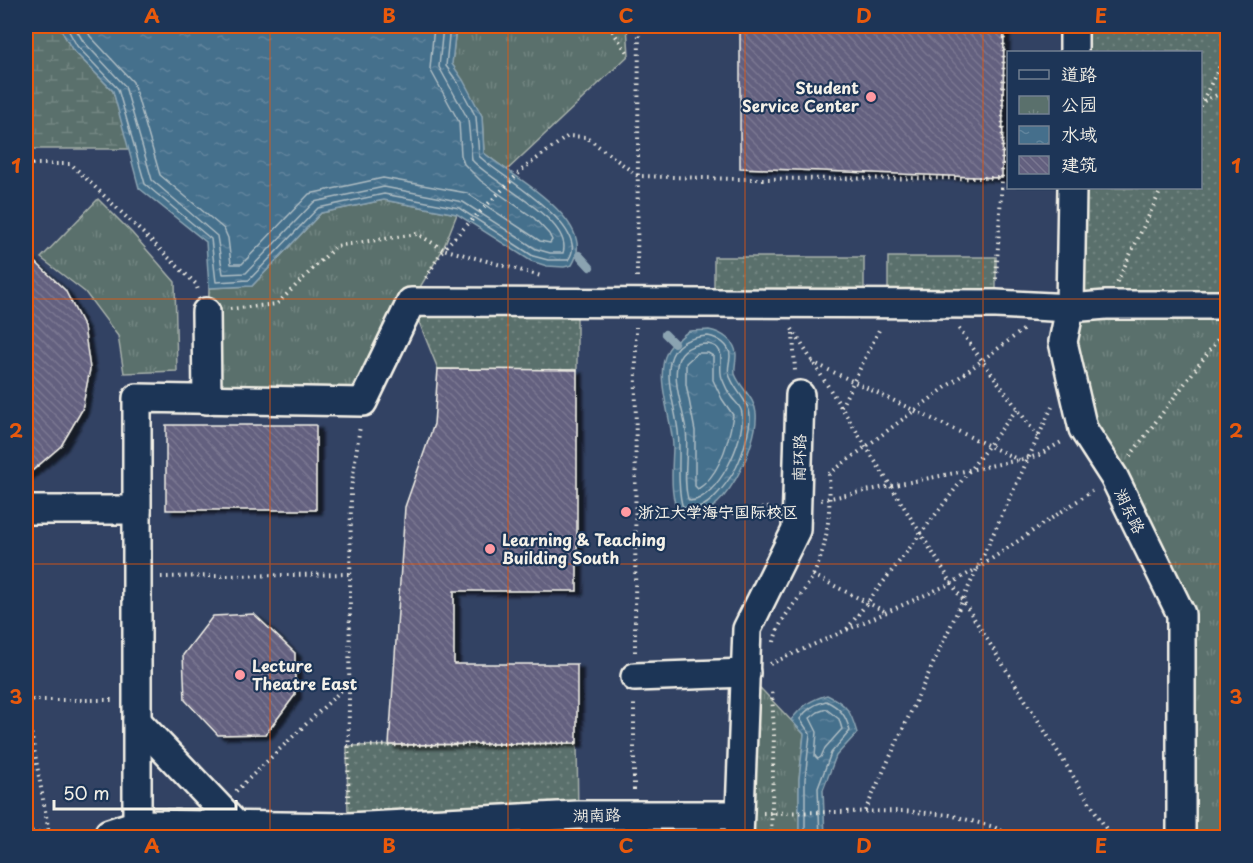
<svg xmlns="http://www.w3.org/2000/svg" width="1253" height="863" font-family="'Playpen Sans','LXGW WenKai TC',sans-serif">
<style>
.built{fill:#324263;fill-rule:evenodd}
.grass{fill:url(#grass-dots);stroke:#a7b0aa;stroke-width:1.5}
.wetland{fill:url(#wetland-marsh);stroke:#a7b0aa;stroke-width:1.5}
.park{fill:url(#park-tufts);stroke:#a7b0aa;stroke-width:1.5}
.water{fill:url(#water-ripples);stroke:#8ba3b1;stroke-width:1.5}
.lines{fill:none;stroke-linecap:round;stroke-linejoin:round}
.shore{stroke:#aebdc3;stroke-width:1.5}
.stream{stroke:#8ba3b1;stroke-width:8}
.building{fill:url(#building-back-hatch);stroke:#f4f1e8;stroke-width:1.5;filter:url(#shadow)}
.minor-casing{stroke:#f4f1e8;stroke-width:32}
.path{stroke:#f4f1e8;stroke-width:4;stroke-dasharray:1.5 4.5;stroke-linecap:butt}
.minor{stroke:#1d3557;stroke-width:27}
.grid{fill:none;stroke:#e8590c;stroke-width:1.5;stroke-opacity:0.55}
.poi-dot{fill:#ff9aa2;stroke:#1d3557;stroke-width:2}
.labels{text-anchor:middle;stroke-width:4.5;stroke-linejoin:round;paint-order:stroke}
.poi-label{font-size:16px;font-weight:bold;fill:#f4f1e8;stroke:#1d3557;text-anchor:start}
.street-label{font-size:16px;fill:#f4f1e8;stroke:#1d3557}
.neatline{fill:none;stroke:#e8590c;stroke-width:2}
.grid-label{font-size:20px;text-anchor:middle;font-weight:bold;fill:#e8590c}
</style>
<defs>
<pattern id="grass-dots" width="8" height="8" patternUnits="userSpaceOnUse" patternTransform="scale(1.5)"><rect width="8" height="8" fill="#5a706c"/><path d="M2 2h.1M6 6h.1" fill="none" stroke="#728581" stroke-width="1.8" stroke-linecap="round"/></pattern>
<pattern id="wetland-marsh" width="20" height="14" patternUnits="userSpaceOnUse" patternTransform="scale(1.5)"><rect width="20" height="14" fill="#5a706c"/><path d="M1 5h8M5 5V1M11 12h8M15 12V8" fill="none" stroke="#728581"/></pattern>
<pattern id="park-tufts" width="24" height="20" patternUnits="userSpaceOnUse" patternTransform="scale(1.5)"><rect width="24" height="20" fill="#5a706c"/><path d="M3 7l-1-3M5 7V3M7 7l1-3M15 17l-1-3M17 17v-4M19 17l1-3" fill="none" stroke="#728581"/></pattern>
<pattern id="water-ripples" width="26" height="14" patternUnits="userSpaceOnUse" patternTransform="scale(1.5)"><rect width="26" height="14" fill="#456f8c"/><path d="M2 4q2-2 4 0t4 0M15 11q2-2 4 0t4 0" fill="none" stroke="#60849c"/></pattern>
<pattern id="building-back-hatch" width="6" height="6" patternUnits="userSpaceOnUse" patternTransform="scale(1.5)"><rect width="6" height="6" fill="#63607f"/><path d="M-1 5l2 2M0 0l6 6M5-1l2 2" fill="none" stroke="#7a7791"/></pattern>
<filter id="shadow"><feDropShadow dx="6" dy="4" stdDeviation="1.5" flood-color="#0009"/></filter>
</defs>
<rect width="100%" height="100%" fill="#1d3557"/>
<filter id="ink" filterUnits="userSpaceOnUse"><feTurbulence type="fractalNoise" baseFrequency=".0167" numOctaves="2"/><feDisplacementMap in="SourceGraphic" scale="12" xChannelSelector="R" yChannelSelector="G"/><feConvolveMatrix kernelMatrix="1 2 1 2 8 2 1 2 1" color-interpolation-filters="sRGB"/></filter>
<g filter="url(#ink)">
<!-- built -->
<path class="built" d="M26,26H1227V837H26ZM1008,52H1200V188H1008Z"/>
<!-- grass -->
<g class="grass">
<polygon points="1074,26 1227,26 1227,305 1070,308 1072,188 1200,188 1200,52 1074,52"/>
<polygon points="714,257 864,257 864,304 714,303"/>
<rect x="888" y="257" width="108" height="47"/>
<polygon points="411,302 577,303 577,370 438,369"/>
<polygon points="577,743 578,815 348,827 347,746"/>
</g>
<!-- wetland -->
<polygon class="wetland" points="26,26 59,26 72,49 113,91 130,149 26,149"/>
<!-- park -->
<g class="park">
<polygon points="456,26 627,26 629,55 507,170 484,153 482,116 452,64"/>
<polygon points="98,199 132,233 175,282 177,371 124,373 118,336 85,292 41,258"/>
<polygon points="384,200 457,214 443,249 411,302 363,402 207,400 209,288 252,286 321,213"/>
<polygon points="1070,308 1227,308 1227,837 1181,837 1181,614 1083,429"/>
<polygon points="746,673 804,734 799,779 799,837 109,838 738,815"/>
</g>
<!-- water -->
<g class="water">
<path d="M59,26H456L452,64L463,80L482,116L484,153C511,176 600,221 572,265L564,267L547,266L531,261L457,214L384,200L321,213L252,286L209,288L206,242L139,188L113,91L72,49Z"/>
<path d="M709,330C721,332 737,342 736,356C736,362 734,368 735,374C740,388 755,398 756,413C759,443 722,527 684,514C667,509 673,461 673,446C672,418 654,377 667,352C669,346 675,342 679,339C683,336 686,332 690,331C696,330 703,331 709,330Z"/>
<path d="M827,695C848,705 851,712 857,733L836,756L823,790L825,837H799V779L804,734L791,720C802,706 810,700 827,695Z"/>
</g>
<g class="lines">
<!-- shore -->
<g class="shore">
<path d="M66,26L77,46L118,89L145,184L211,239L216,282L249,280L318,208L384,194L459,208L533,256L548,260H568C594,227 497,175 479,156L476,117L458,83L446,66L450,26"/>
<path d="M74,26L83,41L125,86L152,180L217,236L223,274L246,273L314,202L384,187L463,202L536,249L550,253H563C574,220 490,182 472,160L468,119L439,67L443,26"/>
<polyline points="85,26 90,36 133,82 160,175 224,229 228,238 231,264 242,264 309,194 383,178 467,193 540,241 550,243 552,240 549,234 534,218 481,181 464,164 461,155 459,122 430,69 434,26"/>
<path d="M708,336C718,338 730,345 730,356C730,362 727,368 729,374C733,389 749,401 750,415C751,428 742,456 736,468C728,482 701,522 682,505C676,481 681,456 678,431C674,395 648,339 708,336Z"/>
<path d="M708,344C729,348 717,364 722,378C724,383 727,390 730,395C734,402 742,406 742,414C745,440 718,499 690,501L688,499C682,477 689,453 686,430C683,408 672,383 678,361C682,347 696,344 708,344Z"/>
<path d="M697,353H708L713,356V380L722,399L733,415C729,441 721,474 698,489L695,486V431L686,384V363Z"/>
<polygon points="826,709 839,719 842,729 825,748 821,757 818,759 815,756 817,732 810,718 818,712"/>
<path d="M805,838V779L810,734L800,719C806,709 814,704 826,701C841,708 846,716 850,731L831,753L818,788L820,838"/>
</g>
<!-- stream -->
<g class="stream">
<polyline points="579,255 590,267"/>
<polyline points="665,334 674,343"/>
</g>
</g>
<!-- building -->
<g class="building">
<polygon points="740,26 1004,26 1002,178 740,168"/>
<polygon points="26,253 65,290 84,327 90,369 82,410 61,446 26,476"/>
<polygon points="438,369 577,370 577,591 454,591 454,664 577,664 577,743 389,745 405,507 434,424"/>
<rect x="166" y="425" width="150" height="85"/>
<polygon points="254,614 295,653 295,695 266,734 218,735 185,700 183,655 213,616"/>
</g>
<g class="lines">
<!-- minor casing -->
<g class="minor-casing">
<g id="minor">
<polyline points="1074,52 1074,26"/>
<polyline points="1072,188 1070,308 1063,342 1083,429 1114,477 1181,614 1181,838"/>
<polyline points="206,312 207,400"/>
<polyline points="26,510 137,510"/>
<polyline points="635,677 746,673"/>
<polyline points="137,721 237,826"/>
<polyline points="137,824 137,398 363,402 411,302 996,304 1070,308 1106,305 1228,305"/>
<polyline points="109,833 137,824 348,827 578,815 738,815"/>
<polyline points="739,838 747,629 796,530 800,395"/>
</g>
</g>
<!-- path -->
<g class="path">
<polyline points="609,26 629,55"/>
<polyline points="1204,101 1228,90"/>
<polyline points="1200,106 1228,50"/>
<polyline points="26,164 71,164 196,284 198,290"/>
<polyline points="637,277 639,26"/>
<polyline points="426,278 443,249 541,276"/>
<polyline points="996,279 1002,178 1004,26"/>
<polyline points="1117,282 1162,188"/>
<polyline points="230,309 277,304 336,246 417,234 443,249 524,168 568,136 586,137 638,176 738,179 1002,178"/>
<polyline points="792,329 1112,838"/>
<polyline points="959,329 1038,437"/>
<polyline points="793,333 795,371"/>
<polyline points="812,362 1019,460"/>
<polyline points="841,407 880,328"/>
<polyline points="1130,456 1225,330"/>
<polyline points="829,474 1023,330"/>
<polyline points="821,500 1029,458 1039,455 1063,441"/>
<polyline points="637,508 664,515 699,518 772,507"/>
<polyline points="813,575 886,612"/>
<polyline points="161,577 350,574"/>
<polyline points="847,629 1017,409"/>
<path d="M774,642C778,620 795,605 807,586C828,553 831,513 829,474"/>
<polyline points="635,652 636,327"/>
<polyline points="770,664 952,583 978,568 1092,491"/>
<polyline points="26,700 112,700"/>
<polyline points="26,704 50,838"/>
<polyline points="347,746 577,743"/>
<polyline points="634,790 634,702"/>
<polyline points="236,791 348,684"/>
<polyline points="348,802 351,489 360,426"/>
<polyline points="865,811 1052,407"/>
<polyline points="763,813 904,811 950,815 994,827 1016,838"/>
<polyline points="26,832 85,833"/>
<polyline points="771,838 774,735 772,691"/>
</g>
<!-- minor -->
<use href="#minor" class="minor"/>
</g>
</g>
<!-- grid -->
<path class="grid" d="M270,26V838M508,26V838M745,26V838M983,26V838M26,299H1228M26,564H1228"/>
<!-- markers -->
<g class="poi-dot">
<circle cx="871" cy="97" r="6"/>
<circle cx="626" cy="512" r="6"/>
<circle cx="490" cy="549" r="6"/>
<circle cx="240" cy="675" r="6"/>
</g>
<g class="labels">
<!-- poi labels -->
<g class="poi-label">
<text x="859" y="94" text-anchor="end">Student<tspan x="859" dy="18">Service Center</tspan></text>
<text x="638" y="518">浙江大学海宁国际校区</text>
<text x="502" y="546">Learning &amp; Teaching<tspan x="502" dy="18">Building South</tspan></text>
<text x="252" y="672">Lecture<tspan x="252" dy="18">Theatre East</tspan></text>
</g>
<!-- street labels -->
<g class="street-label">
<text transform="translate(799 458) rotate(-89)" y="6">南环路</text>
<text transform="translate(1130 511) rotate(64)" y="6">湖东路</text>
<text transform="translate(597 815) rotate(-1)" y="6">湖南路</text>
</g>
</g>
<!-- margin -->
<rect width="1253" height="863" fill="none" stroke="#1d3557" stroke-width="66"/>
<!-- legend -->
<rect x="1007" y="51" width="195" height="138" fill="#1d3557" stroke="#738091" stroke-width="1.5"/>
<rect x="1019" y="70" width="30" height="9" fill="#1d3557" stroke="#738091" stroke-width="1.5"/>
<text x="1061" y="81" font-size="18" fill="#f4f1e8">道路</text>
<rect x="1019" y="96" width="30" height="18" fill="url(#park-tufts)" stroke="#738091" stroke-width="1.5"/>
<text x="1061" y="111" font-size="18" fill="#f4f1e8">公园</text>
<rect x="1019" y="126" width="30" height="18" fill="url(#water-ripples)" stroke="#738091" stroke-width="1.5"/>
<text x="1061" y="141" font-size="18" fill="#f4f1e8">水域</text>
<rect x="1019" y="156" width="30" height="18" fill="url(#building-back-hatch)" stroke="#738091" stroke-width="1.5"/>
<text x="1061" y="171" font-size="18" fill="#f4f1e8">建筑</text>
<!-- scale -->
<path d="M54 800v9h182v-9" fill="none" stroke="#f4f1e8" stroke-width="3"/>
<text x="63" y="800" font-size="18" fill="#f4f1e8" stroke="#1d3557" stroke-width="4.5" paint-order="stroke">50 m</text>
<rect x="33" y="33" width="1187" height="797" class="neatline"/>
<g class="grid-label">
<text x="152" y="23">A</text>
<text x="389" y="23">B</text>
<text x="626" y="23">C</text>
<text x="864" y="23">D</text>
<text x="1101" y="23">E</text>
<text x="16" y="173">1</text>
<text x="1236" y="173">1</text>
<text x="16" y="438">2</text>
<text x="1236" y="438">2</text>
<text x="16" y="704">3</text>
<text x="1236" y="704">3</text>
<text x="152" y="853">A</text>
<text x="389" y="853">B</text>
<text x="626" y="853">C</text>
<text x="864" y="853">D</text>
<text x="1101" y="853">E</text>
</g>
</svg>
